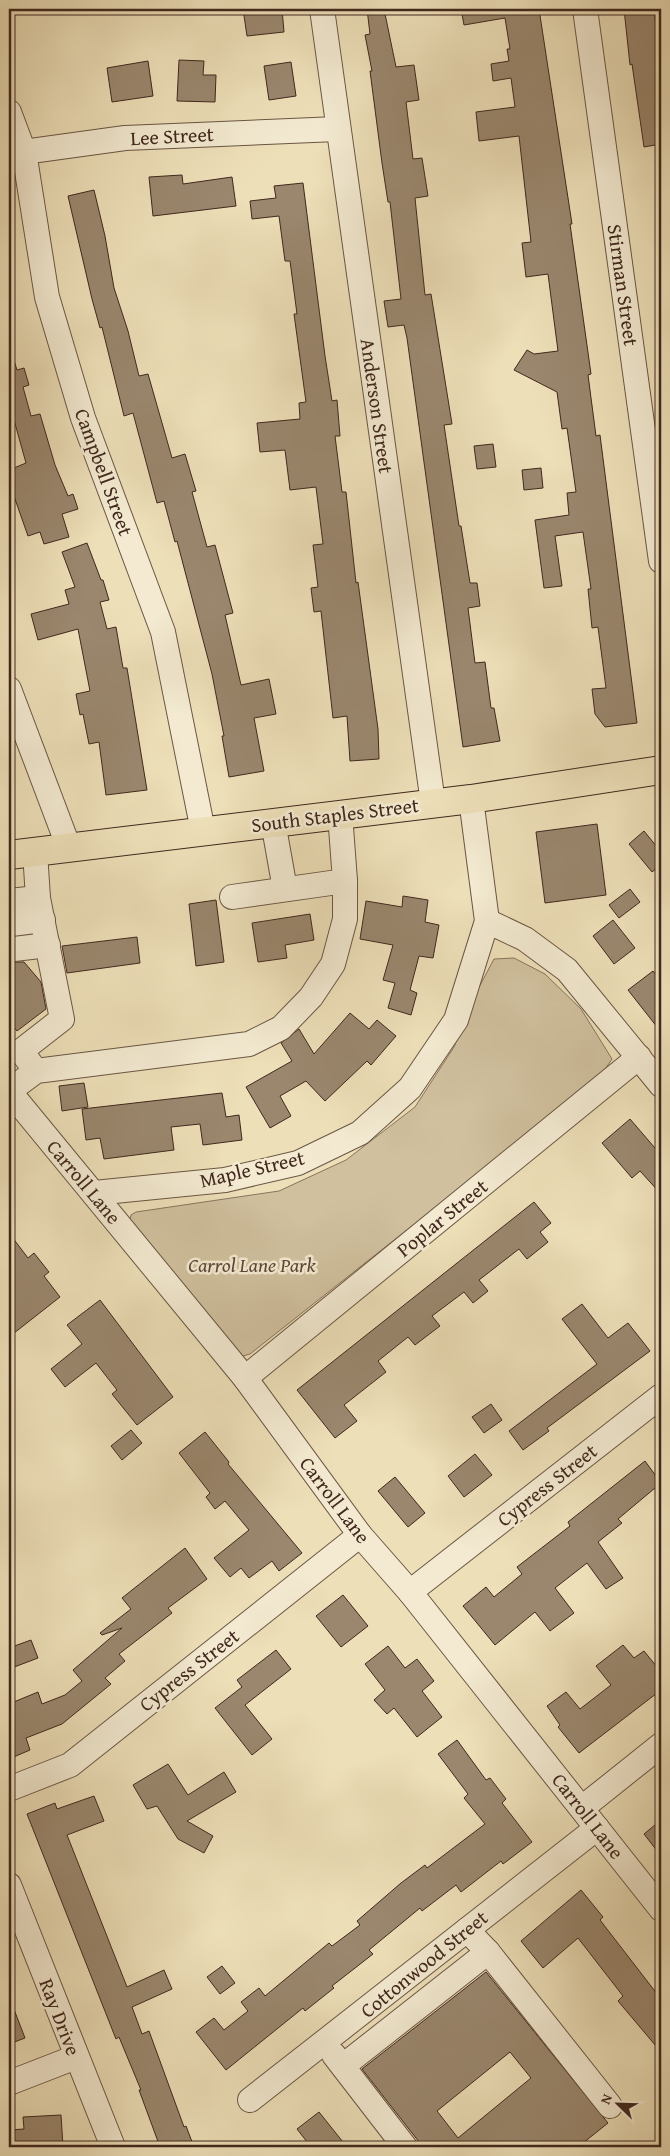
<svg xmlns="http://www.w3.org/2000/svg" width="670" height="2156" font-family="'Gentium Book Plus',serif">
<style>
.green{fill:#d0c09e;stroke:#88745e}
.building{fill:#9a876e;stroke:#40281e;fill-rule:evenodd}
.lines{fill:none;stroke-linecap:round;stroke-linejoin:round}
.minor-casing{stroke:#6b5644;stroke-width:26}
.major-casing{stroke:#40281e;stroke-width:30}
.minor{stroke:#f3ead1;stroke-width:24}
.major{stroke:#eddfb8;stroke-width:28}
.labels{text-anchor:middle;stroke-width:5;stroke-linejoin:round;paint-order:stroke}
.street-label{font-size:20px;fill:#40281e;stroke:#f3ead1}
.park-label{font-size:20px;font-style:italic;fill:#5d4638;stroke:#f3ead1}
</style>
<rect width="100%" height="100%" fill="#eddfb8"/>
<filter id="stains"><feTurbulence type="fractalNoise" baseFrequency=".004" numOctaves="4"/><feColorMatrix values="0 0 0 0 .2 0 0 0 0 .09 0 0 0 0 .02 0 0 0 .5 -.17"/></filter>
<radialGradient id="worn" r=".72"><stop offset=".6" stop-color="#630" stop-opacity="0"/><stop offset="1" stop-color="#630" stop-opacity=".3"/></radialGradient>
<!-- green -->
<polygon class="green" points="514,958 545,974 581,1009 612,1059 599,1078 250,1354 239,1357 129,1223 131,1215 136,1212 279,1191 346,1160 415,1107 454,1047 477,991 494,959"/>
<!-- building -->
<g class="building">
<polygon points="243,9 282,9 284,32 247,36"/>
<polygon points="367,9 384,9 396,67 414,65 419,100 406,102 413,159 422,158 428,196 415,198 425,295 431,294 452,424 444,425 459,526 461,526 470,583 477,583 480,606 468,608 475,663 485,662 491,708 494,708 500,741 463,747 407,338 404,325 388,327 384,301 401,299 390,202 388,202 382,163 370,71 372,71 365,35 370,34"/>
<polygon points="461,9 539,9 572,224 570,224 591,374 588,375 596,436 600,435 637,723 605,727 595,714 592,689 606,688 598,627 592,628 588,589 591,589 583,532 555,536 562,586 544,588 535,520 569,515 567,493 576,492 567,428 562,429 557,392 514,370 527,350 534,354 558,351 548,274 526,277 522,243 531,242 519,136 479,141 476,112 515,107 511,78 493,81 491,64 509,61 507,49 510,49 505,18 464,25"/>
<polygon points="624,9 654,9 661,74 661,144 644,147 632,64 630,65"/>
<polygon points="179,60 204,61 203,75 216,75 215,102 177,101"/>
<polygon points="148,61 153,96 112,102 107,68"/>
<polygon points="291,62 296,96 269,100 264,66"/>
<polygon points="182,175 183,184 232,177 236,206 153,216 149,177"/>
<polygon points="303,183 325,356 332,401 337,400 340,436 335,436 342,492 346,492 356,583 358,582 378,729 379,759 350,761 347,716 333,718 321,611 314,612 311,588 318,587 313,545 323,544 316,487 290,490 285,450 260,452 257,423 300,419 299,403 306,402 294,314 297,314 290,261 285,261 279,216 252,219 250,201 276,198 274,186"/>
<polygon points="94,190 105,236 114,288 128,331 139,376 148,374 172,458 185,454 196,491 192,492 207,547 215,545 233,613 225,615 241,685 269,679 276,714 254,718 264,771 229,777 222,736 224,736 212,674 177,541 175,542 164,501 157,503 133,413 124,416 102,327 100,328 92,299 68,196"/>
<polygon points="9,354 12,354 17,370 24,368 29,385 23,387 31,416 40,414 55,465 68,496 73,494 78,509 62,514 69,537 44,544 40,532 28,536 9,482 9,470 26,463 9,402"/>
<polygon points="493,444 496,467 477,469 474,446"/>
<polygon points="541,468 543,488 524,490 522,470"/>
<polygon points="87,543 101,580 103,580 109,600 100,602 107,629 116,627 123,668 127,668 147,790 106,795 99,742 89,744 83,714 80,715 76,694 90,691 78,629 38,640 31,614 69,604 65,590 75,587 62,552"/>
<polygon points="597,824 606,895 545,903 536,832"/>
<polygon points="644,831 661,852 661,865 652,872 629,844"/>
<polygon points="630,889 640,902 619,918 609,905"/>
<polygon points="403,896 428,900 425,922 439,925 433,958 419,956 410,990 417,993 411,1015 388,1008 395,983 383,980 393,945 360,939 366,901 402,907"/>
<polygon points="216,900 224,962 196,966 189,904"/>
<polygon points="310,914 314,940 285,945 287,958 258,962 252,923"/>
<polygon points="613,920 635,948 614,964 593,936"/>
<polygon points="137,937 140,963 67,973 62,946"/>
<polygon points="9,962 24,962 41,982 46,1009 17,1031 9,1021"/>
<polygon points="653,971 661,981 661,1032 628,990"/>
<polygon points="350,1013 369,1029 377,1020 396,1036 371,1065 367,1061 325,1101 306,1081 280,1096 291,1116 270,1128 246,1087 292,1061 281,1043 299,1029 314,1054"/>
<polygon points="84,1083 88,1107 62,1111 59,1086"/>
<polygon points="222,1093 226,1117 239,1115 242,1140 203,1145 200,1124 171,1127 174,1150 104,1159 100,1138 86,1140 82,1109"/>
<polygon points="630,1119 661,1155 661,1194 640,1171 632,1178 602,1143"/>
<polygon points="534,1202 551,1223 540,1232 548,1242 527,1259 519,1249 479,1280 488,1291 473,1303 464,1292 432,1316 440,1326 415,1345 408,1337 378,1361 386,1372 344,1405 357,1421 335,1438 297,1390"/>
<polygon points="9,1233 28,1258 34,1253 49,1272 44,1276 60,1297 9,1337"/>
<polygon points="100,1300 173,1397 137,1425 112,1394 117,1390 96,1363 65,1387 51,1369 82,1344 67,1325"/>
<polygon points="582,1304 608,1338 628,1323 650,1351 547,1428 549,1431 523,1450 509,1431 597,1364 562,1319"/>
<polygon points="491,1404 502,1420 484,1433 472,1417"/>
<polygon points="131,1430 142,1443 122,1460 111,1446"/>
<polygon points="205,1432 229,1462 228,1464 302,1553 279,1571 272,1561 249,1578 241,1568 230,1577 214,1558 249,1530 225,1501 215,1509 206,1497 210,1493 179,1453"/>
<polygon points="475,1454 492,1475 464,1497 448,1476"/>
<polygon points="645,1461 661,1483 618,1519 622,1523 598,1542 623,1578 606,1589 587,1563 555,1588 574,1613 550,1631 535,1612 495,1645 463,1606 486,1587 494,1597 522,1574 517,1567 570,1526 568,1522"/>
<polygon points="395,1477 425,1513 408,1527 378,1491"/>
<polygon points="185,1548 207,1579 168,1608 172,1613 119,1654 125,1661 105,1678 111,1684 62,1724 26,1738 30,1750 9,1759 9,1704 38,1692 42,1704 65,1695 82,1681 73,1670 122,1628 102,1635 100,1633 131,1609 122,1598"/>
<polygon points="343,1595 368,1626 341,1647 316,1616"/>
<polygon points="31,1640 38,1658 9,1669 9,1648"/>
<polygon points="623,1645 634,1658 644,1651 661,1672 661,1690 579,1753 558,1727 560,1725 547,1706 566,1692 580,1709 611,1685 596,1666"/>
<polygon points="388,1646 405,1668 417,1659 434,1681 422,1691 442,1717 417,1737 394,1708 387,1714 374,1700 385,1690 365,1664"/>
<polygon points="276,1650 291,1669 245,1705 272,1739 252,1755 215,1708 242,1687 237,1680"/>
<polygon points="457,1740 486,1780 490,1778 506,1799 502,1803 532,1842 503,1864 501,1861 461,1892 456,1885 422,1911 420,1908 369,1950 373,1954 332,1986 334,1988 305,2011 303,2008 226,2070 196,2032 214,2018 224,2030 248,2011 241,2002 259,1988 265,1996 329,1943 332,1946 360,1925 357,1921 401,1883 425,1865 427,1868 485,1824 464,1798 468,1794 438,1754"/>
<polygon points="168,1764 188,1795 224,1772 236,1792 187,1821 213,1836 204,1853 178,1839 157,1806 147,1809 133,1785"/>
<polygon points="94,1796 104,1821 67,1835 69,1840 127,1987 164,1970 172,1989 132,2007 142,2034 149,2031 184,2127 186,2126 194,2147 160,2147 139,2090 141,2090 119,2037 116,2039 27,1814 55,1803 57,1809"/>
<polygon points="661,1820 661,1856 644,1834"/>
<polygon points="581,1890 603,1917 600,1920 661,1999 661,2052 618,2001 623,1996 578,1938 543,1968 521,1941"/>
<polygon points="222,1966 235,1983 220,1994 207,1977"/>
<path d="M486,1972L608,2123L583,2143L581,2141L573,2147H423L362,2069ZM510,2052L531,2078L458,2138L437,2111Z"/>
<polygon points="10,1999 25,2038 9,2044 9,2000"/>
<polygon points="319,2112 347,2147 311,2147 297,2129"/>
<polygon points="61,2115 63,2147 9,2147 9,2130 24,2129 23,2117"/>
</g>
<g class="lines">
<!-- minor casing -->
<g class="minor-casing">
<g id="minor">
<polyline points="322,9 433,803"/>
<polyline points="585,9 661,561"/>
<polyline points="9,112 24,152 47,297 83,418 163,632 203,831"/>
<polyline points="9,154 125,138 337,129"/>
<polyline points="9,689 69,848"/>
<polyline points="273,822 285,889"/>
<polyline points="35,852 38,898 62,1019 21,1051 36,1071"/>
<polyline points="232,897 345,881"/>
<polyline points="9,901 38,898"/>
<polyline points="487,921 525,939 567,970 661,1085"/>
<polyline points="11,924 43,920"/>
<polyline points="14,949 48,945"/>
<polyline points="9,1091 245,1378 360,1535 410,1592 661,1909"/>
<polyline points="9,1091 36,1071 249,1044 281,1028 311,997 333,964 345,919 345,881 340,814"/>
<polyline points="94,1193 225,1180 298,1163 360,1133 410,1088 456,1020 487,921 471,799"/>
<polyline points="245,1378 639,1057"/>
<polyline points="410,1592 661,1396"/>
<polyline points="9,1789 70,1765 360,1535"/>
<polyline points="582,1808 661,1745"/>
<polyline points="9,1885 113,2147"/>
<polyline points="467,1930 488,1952 610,2106"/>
<polyline points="334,2055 405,2147"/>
<polyline points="343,2066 488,1952"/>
<polyline points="9,2083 76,2057"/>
<polyline points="250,2100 597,1828"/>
</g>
</g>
<!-- major casing -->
<g class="major-casing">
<polyline id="major" points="9,855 471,799 661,770"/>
</g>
<!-- minor -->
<use href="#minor" class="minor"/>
<!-- major -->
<use href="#major" class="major"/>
</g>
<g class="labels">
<!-- street labels -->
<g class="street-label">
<text transform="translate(172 136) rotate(-3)" y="7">Lee Street</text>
<text transform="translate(623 285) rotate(82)" y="7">Stirman Street</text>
<text transform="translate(377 406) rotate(82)" y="7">Anderson Street</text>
<text transform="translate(104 472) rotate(70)" y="7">Campbell Street</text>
<text transform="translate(335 815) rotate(-7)" y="7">South Staples Street</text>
<text transform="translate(252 1169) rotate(-13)" y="7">Maple Street</text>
<text transform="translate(84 1182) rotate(50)" y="7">Carroll Lane</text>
<text transform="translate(442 1218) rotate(-39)" y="7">Poplar Street</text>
<text transform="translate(547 1485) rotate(-38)" y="7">Cypress Street</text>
<text transform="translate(335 1500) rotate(53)" y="7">Carroll Lane</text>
<text transform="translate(189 1670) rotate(-38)" y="7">Cypress Street</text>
<text transform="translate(588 1816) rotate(52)" y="7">Carroll Lane</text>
<text transform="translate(424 1964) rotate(-39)" y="7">Cottonwood Street</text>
<text transform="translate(60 2017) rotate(69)" y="7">Ray Drive</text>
</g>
<!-- park labels -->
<g class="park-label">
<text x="252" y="1272">Carrol Lane Park</text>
</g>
</g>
<!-- margin -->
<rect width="670" height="2156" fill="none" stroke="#eddfb8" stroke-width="30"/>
<rect x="10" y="10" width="650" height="2136" fill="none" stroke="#40281e" stroke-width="2.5"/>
<rect x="15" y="15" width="640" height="2126" fill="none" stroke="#40281e"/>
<!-- north arrow -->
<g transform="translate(618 2104) rotate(293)" stroke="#f3ead1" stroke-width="4" paint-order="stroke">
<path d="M0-4L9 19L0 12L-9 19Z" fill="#40281e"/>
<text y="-8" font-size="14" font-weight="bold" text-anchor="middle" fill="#40281e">N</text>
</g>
<rect width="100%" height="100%" filter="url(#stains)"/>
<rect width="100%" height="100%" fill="url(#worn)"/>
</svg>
